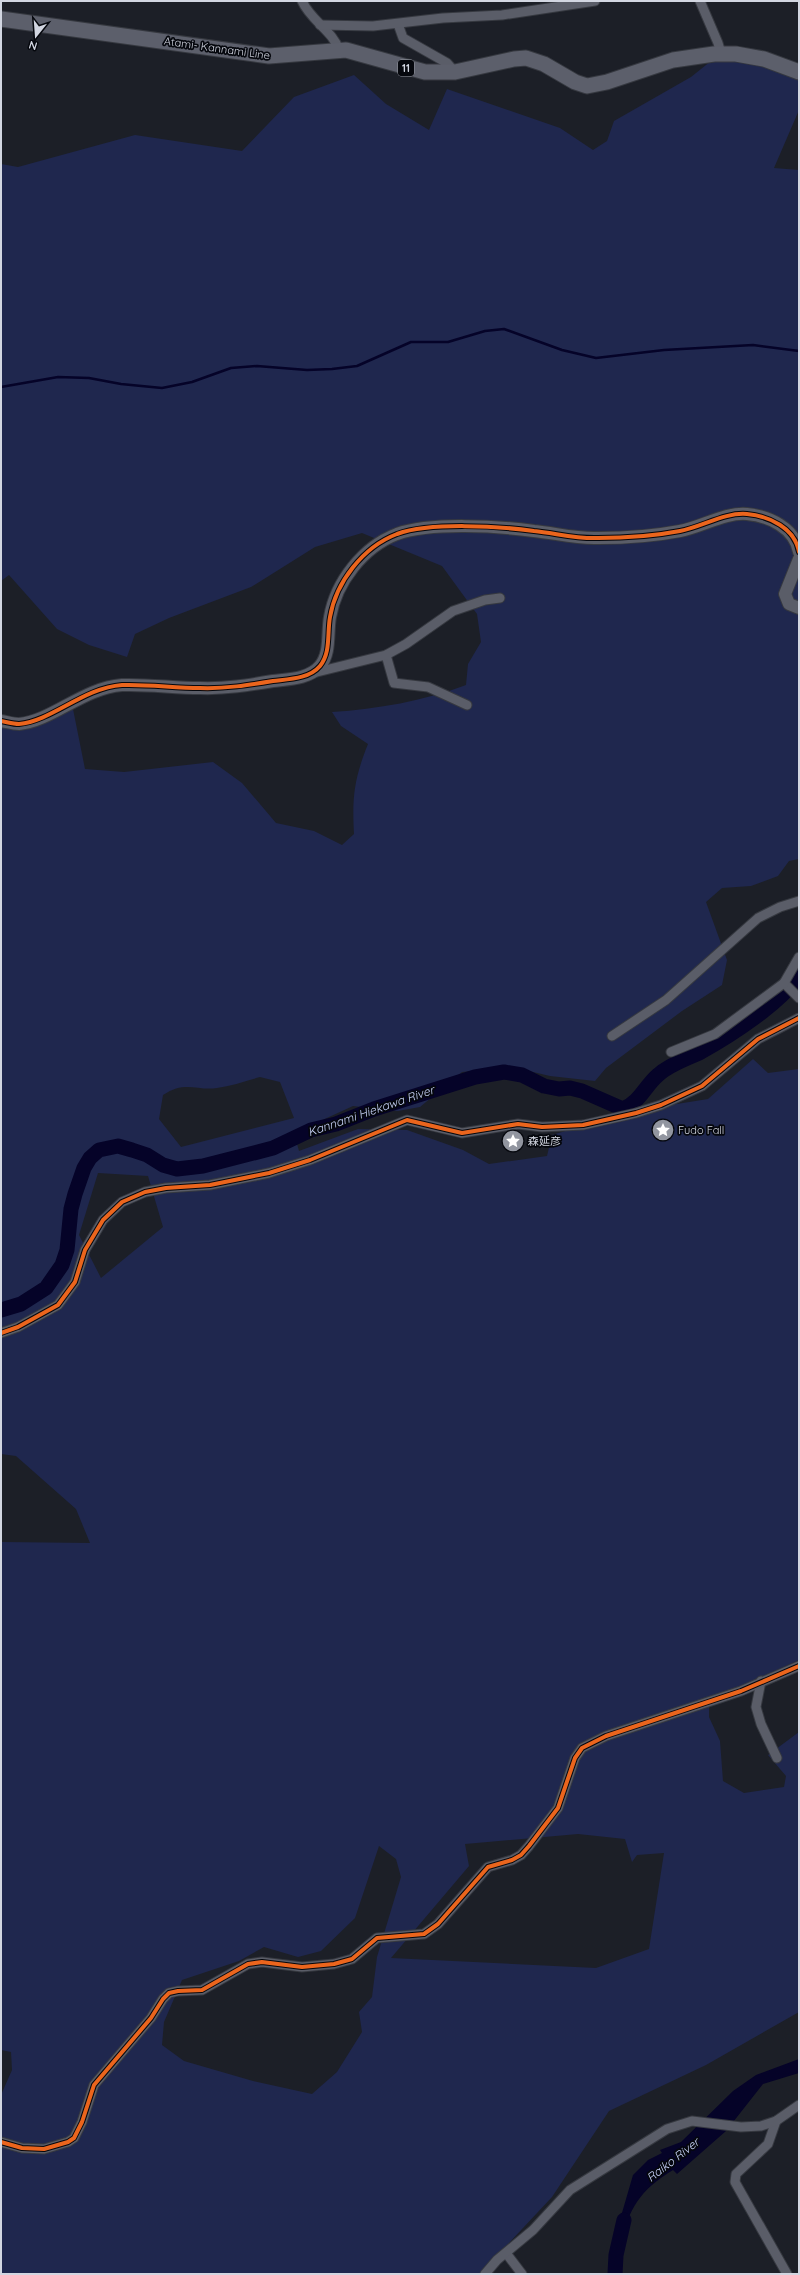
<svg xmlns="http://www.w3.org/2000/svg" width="800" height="2275" font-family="Quicksand,'Noto Sans JP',sans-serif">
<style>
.green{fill:#1f274e;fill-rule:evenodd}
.water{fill:#050328}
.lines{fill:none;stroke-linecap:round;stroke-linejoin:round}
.stream{stroke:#050328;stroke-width:2.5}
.river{stroke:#050328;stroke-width:15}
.minor-casing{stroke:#363940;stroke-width:11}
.tertiary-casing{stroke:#363940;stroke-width:14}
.primary-casing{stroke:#363940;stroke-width:17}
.minor{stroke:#5a5d68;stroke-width:9}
.tertiary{stroke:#5a5d68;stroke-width:12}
.primary{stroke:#5c5f6b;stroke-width:15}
.cycleway-casing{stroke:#05070d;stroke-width:6}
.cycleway{stroke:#eb651d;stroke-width:4}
.labels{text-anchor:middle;stroke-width:3.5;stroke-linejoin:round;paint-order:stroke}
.shield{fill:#05070d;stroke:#9498a1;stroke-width:1}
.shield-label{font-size:10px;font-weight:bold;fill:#d2d6e1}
.street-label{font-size:11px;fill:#d2d6e1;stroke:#05070d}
.poi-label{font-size:11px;fill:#d2d6e1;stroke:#05070d;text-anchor:start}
.water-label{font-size:12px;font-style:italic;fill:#cad5fb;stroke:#05070d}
</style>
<rect width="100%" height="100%" fill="#1c1f27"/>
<!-- green -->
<path class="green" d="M721,53L765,64L799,80V110L774,168L799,170V859L789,861L778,876L751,886L722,888L706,902L727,960L722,985L682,1011L606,1068L595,1081L550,1076L512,1067L462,1072L420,1107L398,1111L353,1106L294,1133L299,1151L358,1129L407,1130L463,1150L489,1164L547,1156L552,1135L633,1111L708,1099L753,1059L768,1073L799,1069V1660L709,1701V1717L720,1741L723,1781L744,1793L784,1787L786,1776L768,1755L799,1732V2012L706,2065L609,2111L552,2197L480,2274H1V2095L12,2070L11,2052L1,2050V1542L90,1543L76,1509L16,1456L1,1454V722L19,730L73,709L85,769L124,772L213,762L242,783L276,823L314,831L342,845L354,834C352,797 354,779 368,744L341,726L332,712C378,709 423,701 466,685L468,664L481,642L477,614L442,566L362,533L315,547L251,587L169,618L135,634L127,657L89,645L57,629L9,575L1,581V164L18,167L135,135L242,151L294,97L354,75L386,104L429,130L447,89L560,128L593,150L607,141L614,121L691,77ZM260,1077L280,1082L294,1118L181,1147L159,1119L163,1095C185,1080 197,1091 217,1088C231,1086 246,1081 260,1077ZM98,1173L148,1176L163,1227L101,1278L79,1235ZM578,1834L625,1839L632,1862L637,1855L664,1853L649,1949L596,1968L391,1958L469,1866L465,1844ZM379,1846L396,1859L401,1877L377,1957L372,1997L359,2012L362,2032L337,2072L312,2094L253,2081L184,2061L162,2045L164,2022L182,1980L239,1961L264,1947L298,1957L321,1951L355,1918Z"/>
<!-- water -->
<path class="water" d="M799,2059V2073L763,2084L726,2131L677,2174L673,2170C640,2190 629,2208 620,2246L617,2230L633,2175L648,2160L662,2153L660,2150L681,2142L733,2091L756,2075Z"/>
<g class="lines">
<!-- stream -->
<polyline class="stream" points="1,387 58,377 89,378 121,384 162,388 192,382 231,368 257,366 307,370 332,369 357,366 411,342 448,342 485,331 504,329 562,350 596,358 664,350 753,345 799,351"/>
<!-- river -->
<g class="river">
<path d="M1,1310L21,1304L46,1288L62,1265L67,1250L71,1209L75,1194L84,1168L90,1158L99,1150L118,1146L132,1150L147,1155L163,1165L177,1169L203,1166L273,1148L311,1130L336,1124L374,1109L475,1077L504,1072L522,1075L544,1086L559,1089L570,1088L582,1091L623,1109C640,1102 645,1086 658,1075C670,1064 687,1059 701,1052C728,1037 785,1001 799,974"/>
<polyline points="615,2274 616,2255 624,2220"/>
</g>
<!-- minor casing -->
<g class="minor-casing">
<g id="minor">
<path d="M302,1C311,21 333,31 339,50"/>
<polyline points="700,1 718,43 721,53"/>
<polyline points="398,24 403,38 447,63 455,72"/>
<polyline points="320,25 373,26 443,18 502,15 595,1"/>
<polyline points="386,655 394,683 428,687 467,705"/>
<polyline points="313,673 386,655 406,644 453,611 485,600 500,598"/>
<polyline points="784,983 799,998"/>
<polyline points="612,1036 666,1000 758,918 780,907 799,901"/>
<polyline points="671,1052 715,1034 784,983 799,957"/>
<polyline points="1,1333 18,1327 58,1305 75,1282 85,1250 103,1220 122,1202 145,1192 166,1188 210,1185 269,1173 310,1160 407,1120 462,1133 518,1124 542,1127 583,1125 636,1113 661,1105 702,1086 758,1039 799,1018"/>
<polyline points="761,1681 756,1707 761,1724 777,1758"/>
<polyline points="776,2121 768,2144 736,2174 735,2182 787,2274"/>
<polyline points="1,2142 22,2148 44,2149 68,2142 74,2138 82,2122 94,2085 151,2018 163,1999 169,1993 178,1991 202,1990 248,1964 262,1962 302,1967 334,1964 352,1959 377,1938 424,1934 438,1924 488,1867 512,1860 521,1855 529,1846 558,1808 575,1758 582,1748 606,1736 741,1691 799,1666"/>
<polyline points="506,2253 522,2274"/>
<polyline points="485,2274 497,2260 533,2230 570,2190 667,2129 692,2121 741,2127 761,2126 776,2121 799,2105"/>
</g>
</g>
<!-- tertiary casing -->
<g class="tertiary-casing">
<g id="tertiary">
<polyline points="799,559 785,594 789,604 799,608"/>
<path d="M1,721C7,722 13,724 19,724C52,721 83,688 122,685C148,684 174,688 200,688C225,689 249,685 273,681C289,679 309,679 320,666C331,653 327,633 330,617C336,582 363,547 397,534C431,522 497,526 534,531C555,533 576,539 598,538C625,538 654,536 680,531C702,527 725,512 747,514C769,516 795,528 799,552"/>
</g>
</g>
<!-- primary casing -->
<g class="primary-casing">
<polyline id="primary" points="1,19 269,56 346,50 425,72 455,72 514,59 526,58 544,64 575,82 587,86 607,82 673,60 714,54 736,54 764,59 799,72"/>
</g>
<!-- minor -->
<use href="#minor" class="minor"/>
<!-- tertiary -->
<use href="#tertiary" class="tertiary"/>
<!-- primary -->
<use href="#primary" class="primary"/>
<!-- cycleway casing -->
<g class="cycleway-casing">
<g id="cycleway">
<path d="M1,721C7,722 13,724 19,724C52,721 83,688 122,685C148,684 174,688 200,688C225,689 249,685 273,681C289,679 309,679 320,666C331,653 327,633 330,617C336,582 363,547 397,534C431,522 497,526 534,531C555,533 576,539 598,538C625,538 654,536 680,531C702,527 725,512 747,514C769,516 795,528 799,552"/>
<polyline points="1,1333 18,1327 58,1305 75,1282 85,1250 103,1220 122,1202 145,1192 166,1188 210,1185 269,1173 310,1160 407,1120 462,1133 518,1124 542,1127 583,1125 636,1113 661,1105 702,1086 758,1039 799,1018"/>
<polyline points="1,2142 22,2148 44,2149 68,2142 74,2138 82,2122 94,2085 151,2018 163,1999 169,1993 178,1991 202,1990 248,1964 262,1962 302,1967 334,1964 352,1959 377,1938 424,1934 438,1924 488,1867 512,1860 521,1855 529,1846 558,1808 575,1758 582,1748 606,1736 741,1691 799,1666"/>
</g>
</g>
<!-- cycleway -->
<use href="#cycleway" class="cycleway"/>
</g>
<!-- icons -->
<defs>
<g id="sight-disc" transform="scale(1.15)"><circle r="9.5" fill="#9296a0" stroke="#05070d"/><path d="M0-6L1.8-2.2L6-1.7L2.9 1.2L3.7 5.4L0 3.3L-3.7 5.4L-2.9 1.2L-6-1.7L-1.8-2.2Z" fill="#fff"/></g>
</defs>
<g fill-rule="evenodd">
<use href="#sight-disc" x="663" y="1130"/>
<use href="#sight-disc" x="513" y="1141"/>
</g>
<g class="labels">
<!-- shield labels -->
<rect class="shield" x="398" y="60" width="16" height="16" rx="3"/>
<g class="shield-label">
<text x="406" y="72">11</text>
</g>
<!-- street labels -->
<g class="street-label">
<text transform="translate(217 48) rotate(8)" y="4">Atami- Kannami Line</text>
</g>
<!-- poi labels -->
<g class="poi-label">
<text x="678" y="1134">Fudo Fall</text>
<text x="528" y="1145">森延彦</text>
</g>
<!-- water labels -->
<g class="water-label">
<text transform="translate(371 1111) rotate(-19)" y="4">Kannami Hiekawa River</text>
<text transform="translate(673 2160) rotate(-38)" y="4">Raiko River</text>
</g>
</g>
<!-- border -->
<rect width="800" height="2275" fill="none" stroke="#d2d6e1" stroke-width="4"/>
<!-- north arrow -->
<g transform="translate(36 36) rotate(197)" stroke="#05070d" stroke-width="3" paint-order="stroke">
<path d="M0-3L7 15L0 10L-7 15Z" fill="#d2d6e1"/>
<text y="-6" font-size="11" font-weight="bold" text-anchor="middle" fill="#d2d6e1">N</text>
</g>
</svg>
